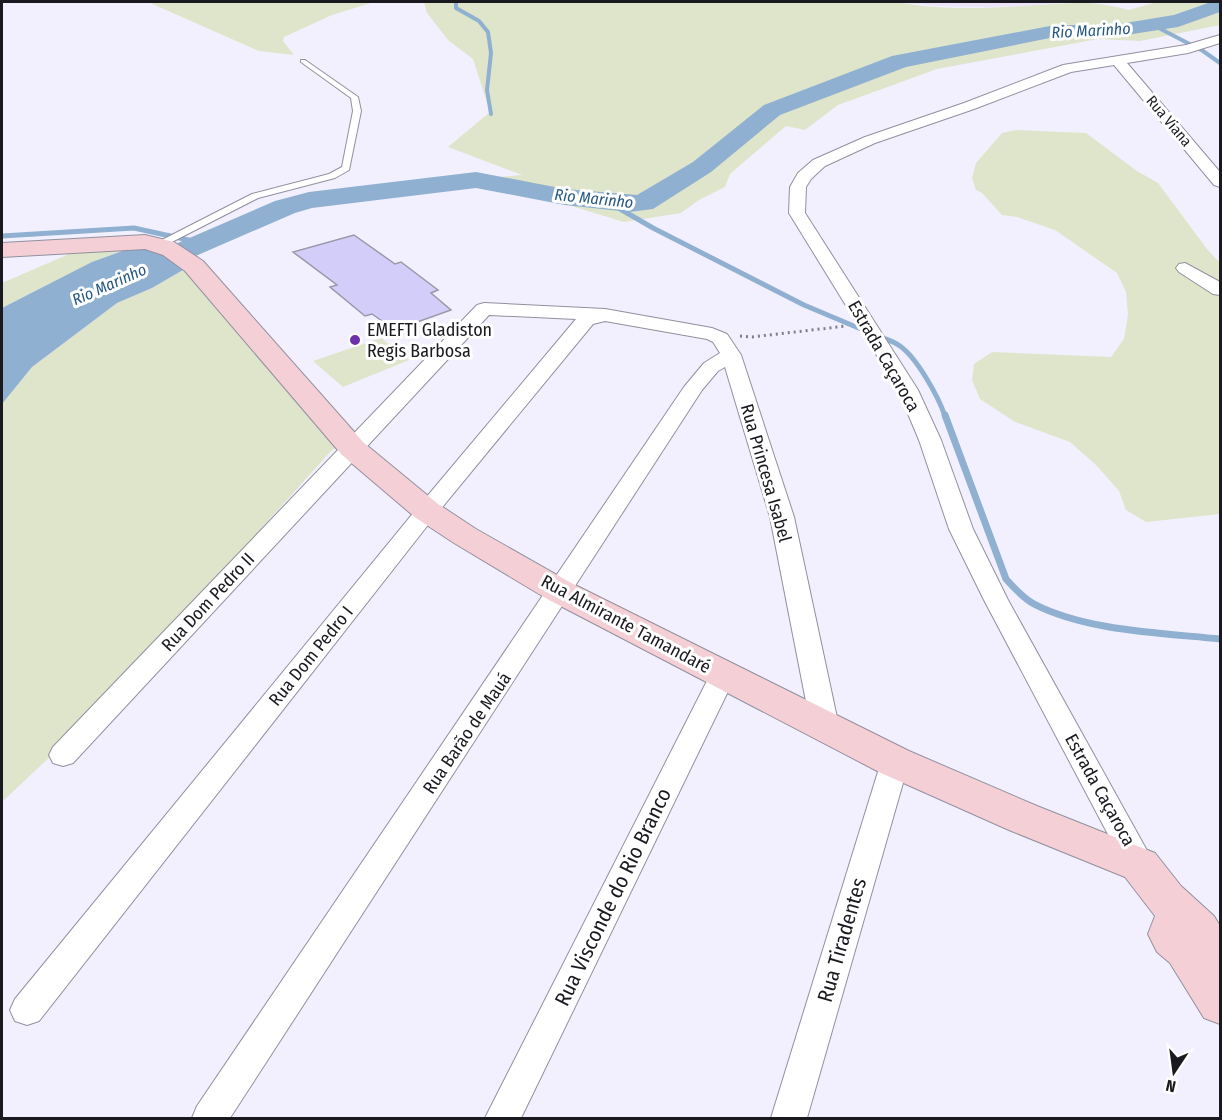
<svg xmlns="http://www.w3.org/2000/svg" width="1222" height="1120" font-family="'Fira Sans Condensed',sans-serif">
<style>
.industrial{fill:#ece4f9}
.green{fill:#dee5ca}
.water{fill:#8fb0d1}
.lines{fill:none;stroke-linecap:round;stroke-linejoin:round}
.stream-far2{stroke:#8fb0d1;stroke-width:4}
.stream-far1{stroke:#8fb0d1;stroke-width:5}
.stream{stroke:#8fb0d1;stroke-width:7}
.river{fill:#8fb0d1;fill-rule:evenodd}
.building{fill:#d3cdf9;stroke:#9a98a8;stroke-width:1.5}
.service-casing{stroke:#9290a0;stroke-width:2}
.minor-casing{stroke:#9290a0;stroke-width:2}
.secondary-casing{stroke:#9290a0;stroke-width:2}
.path{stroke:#7f7e87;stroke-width:3;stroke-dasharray:2 4;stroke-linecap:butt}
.service{fill:#fff;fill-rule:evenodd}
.minor{fill:#fff;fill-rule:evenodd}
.secondary{fill:#f4d0d6;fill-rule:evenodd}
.poi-dot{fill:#6d31a7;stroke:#fff;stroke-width:2}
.labels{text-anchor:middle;stroke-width:6;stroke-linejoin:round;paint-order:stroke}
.far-street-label{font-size:15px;fill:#1a191f;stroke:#fff}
.far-water-label{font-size:16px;font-style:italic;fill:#255783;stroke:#fff}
.poi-label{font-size:18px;fill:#1a191f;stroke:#fff;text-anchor:start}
.street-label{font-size:18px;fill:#1a191f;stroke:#fff}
.near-street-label{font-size:21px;fill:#1a191f;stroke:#fff}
</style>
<rect width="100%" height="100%" fill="#f2f0fe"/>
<!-- industrial -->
<polygon class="industrial" points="897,2 1067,2 1040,5 989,7 937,6"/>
<!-- green -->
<g class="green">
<polygon points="148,2 374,2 332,15 284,37 283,41 294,55 259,51"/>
<path d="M424,2H897C942,11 992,8 1037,5C1073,3 1094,0 1129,10L1157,2H1220V25L1140,41L1098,39L937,69L838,105L805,130L786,126L730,174L725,187L699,200L681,213L624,222L519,190L468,180L522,175L448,147L490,112L473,59L448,40L427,13Z"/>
<polygon points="1016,130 1086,133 1137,171 1158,183 1207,249 1220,263 1220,514 1146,522 1126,510 1119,491 1097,466 1070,442 1015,422 980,399 972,380 974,364 992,352 1111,357 1124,339 1128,315 1126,292 1117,273 1055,230 1017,217 1002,215 982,193 976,190 972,178 976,163 1002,133"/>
<polygon points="136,246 103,258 2,308 2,283 83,248"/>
<polygon points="183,270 285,376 339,445 331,451 88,721 2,802 2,404 32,367 117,303 152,288"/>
<polygon points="381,338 409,360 343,387 313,361"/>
</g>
<!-- water -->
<polygon class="water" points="136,246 161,251 183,270 152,288 117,303 32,367 2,404 2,308 92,262"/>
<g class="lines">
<!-- stream-far2 -->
<g class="stream-far2">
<polyline points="456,2 456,8 479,21 488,32 491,53 487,90 491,114"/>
<polyline points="1153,25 1203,51 1220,63"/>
</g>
<!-- stream-far1 -->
<g class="stream-far1">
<polyline points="608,202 653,228 804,305 868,332"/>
<polyline points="2,236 134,228 202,243"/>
<path d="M878,336C885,339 893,341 900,346C917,358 938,396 945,416"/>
</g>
<!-- stream -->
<path class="stream" d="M945,415L1006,579C1014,588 1023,598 1034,604C1086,631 1162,633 1220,639"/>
<!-- river -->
<polygon class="river" points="1211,2 1220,2 1220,12 1178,27 1113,37 1055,37 906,67 780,115 711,172 653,209 629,212 565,205 476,188 312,208 295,213 147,277 137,280 127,277 122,271 127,265 275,201 309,192 476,172 565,189 637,195 693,162 764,105 892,56 1055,25 1113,25 1174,15"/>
</g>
<!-- building -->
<polygon class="building" points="354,235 395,264 401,262 438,290 431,293 451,310 395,330 372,314 365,316 330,287 337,285 293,252"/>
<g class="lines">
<!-- service casing -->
<g class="service-casing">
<polygon id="service" points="301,60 305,60 358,97 361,111 349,170 335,178 258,198 164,246 158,246 158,242 252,194 329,174 342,167 353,111 351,98 301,62"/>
</g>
<!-- minor casing -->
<g class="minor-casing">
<g id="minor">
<polygon points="1220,35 1220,43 1188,53 1127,63 1220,172 1220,187 1214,185 1114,65 1071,72 974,109 875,143 825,166 811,179 806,187 805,213 918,390 941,440 973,529 1008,600 1155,865 1151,874 1140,878 1129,874 984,600 949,529 919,440 898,390 789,213 790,187 798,173 813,160 865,137 964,103 1063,65 1186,45"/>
<polygon points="1185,263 1220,282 1220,295 1213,294 1179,272 1176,268 1179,264"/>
<polygon points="484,303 605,309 712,328 727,334 741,355 794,517 839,727 835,734 825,738 815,734 811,727 770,517 725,367 718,371 702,390 230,1118 192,1118 197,1106 684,387 704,363 720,353 713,342 707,339 605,321 593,324 435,516 39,1021 27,1025 15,1021 10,1010 15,999 419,506 576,319 489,315 73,763 63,766 53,763 49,755 53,747 477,305"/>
<polygon points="723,665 732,668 736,675 521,1118 485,1118 710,675 714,668"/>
<polygon points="895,751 905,754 909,762 807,1118 771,1118 881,762 885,754"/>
</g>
</g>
<!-- secondary casing -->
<g class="secondary-casing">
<polygon id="secondary" points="145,235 174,242 203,261 364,443 438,504 476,529 573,584 909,751 1037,806 1155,853 1181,886 1214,916 1220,926 1219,962 1220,1024 1204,1018 1170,963 1157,952 1148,934 1155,916 1125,877 1009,830 881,773 549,600 454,543 416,518 342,455 185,271 163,255 145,249 2,257 2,243"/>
</g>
<!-- path -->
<polyline class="path" points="740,336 752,337 846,326"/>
<!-- service -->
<use href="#service" class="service"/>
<!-- minor -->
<use href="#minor" class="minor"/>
<!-- secondary -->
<use href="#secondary" class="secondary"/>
</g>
<!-- markers -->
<circle class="poi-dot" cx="355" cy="340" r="6"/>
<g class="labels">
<!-- far-street labels -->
<g class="far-street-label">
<text transform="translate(1169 121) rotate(50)" y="5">Rua Viana</text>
</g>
<!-- far-water labels -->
<g class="far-water-label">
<text transform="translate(1091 30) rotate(-3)" y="6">Rio Marinho</text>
<text transform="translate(594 198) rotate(6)" y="6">Rio Marinho</text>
<text transform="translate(109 284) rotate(-24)" y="6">Rio Marinho</text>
</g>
<!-- poi labels -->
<g class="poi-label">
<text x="367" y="336">EMEFTI Gladiston<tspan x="367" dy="21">Regis Barbosa</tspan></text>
</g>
<!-- street labels -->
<g class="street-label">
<text transform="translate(884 356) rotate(60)" y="6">Estrada Caçaroca</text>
<text transform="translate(766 473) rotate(74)" y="6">Rua Princesa Isabel</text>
<text transform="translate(208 602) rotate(-47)" y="6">Rua Dom Pedro II</text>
<text transform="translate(626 624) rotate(28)" y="6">Rua Almirante Tamandaré</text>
<text transform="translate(311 656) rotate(-51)" y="6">Rua Dom Pedro I</text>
<text transform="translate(467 733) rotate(-56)" y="6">Rua Barão de Mauá</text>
<text transform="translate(1100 790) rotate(61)" y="6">Estrada Caçaroca</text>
</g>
<!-- near-street labels -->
<g class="near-street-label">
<text transform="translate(613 897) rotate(-64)" y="7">Rua Visconde do Rio Branco</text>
<text transform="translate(842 940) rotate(-74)" y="7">Rua Tiradentes</text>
</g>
</g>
<!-- border -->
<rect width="1222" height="1120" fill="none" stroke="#1a191f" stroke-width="6"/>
<!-- north arrow -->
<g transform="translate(1174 1072) rotate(193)" stroke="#ffffff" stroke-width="4.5" paint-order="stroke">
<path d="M0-4.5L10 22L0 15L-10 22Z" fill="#1a191f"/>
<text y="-9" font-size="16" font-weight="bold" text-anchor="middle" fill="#1a191f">N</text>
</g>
</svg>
